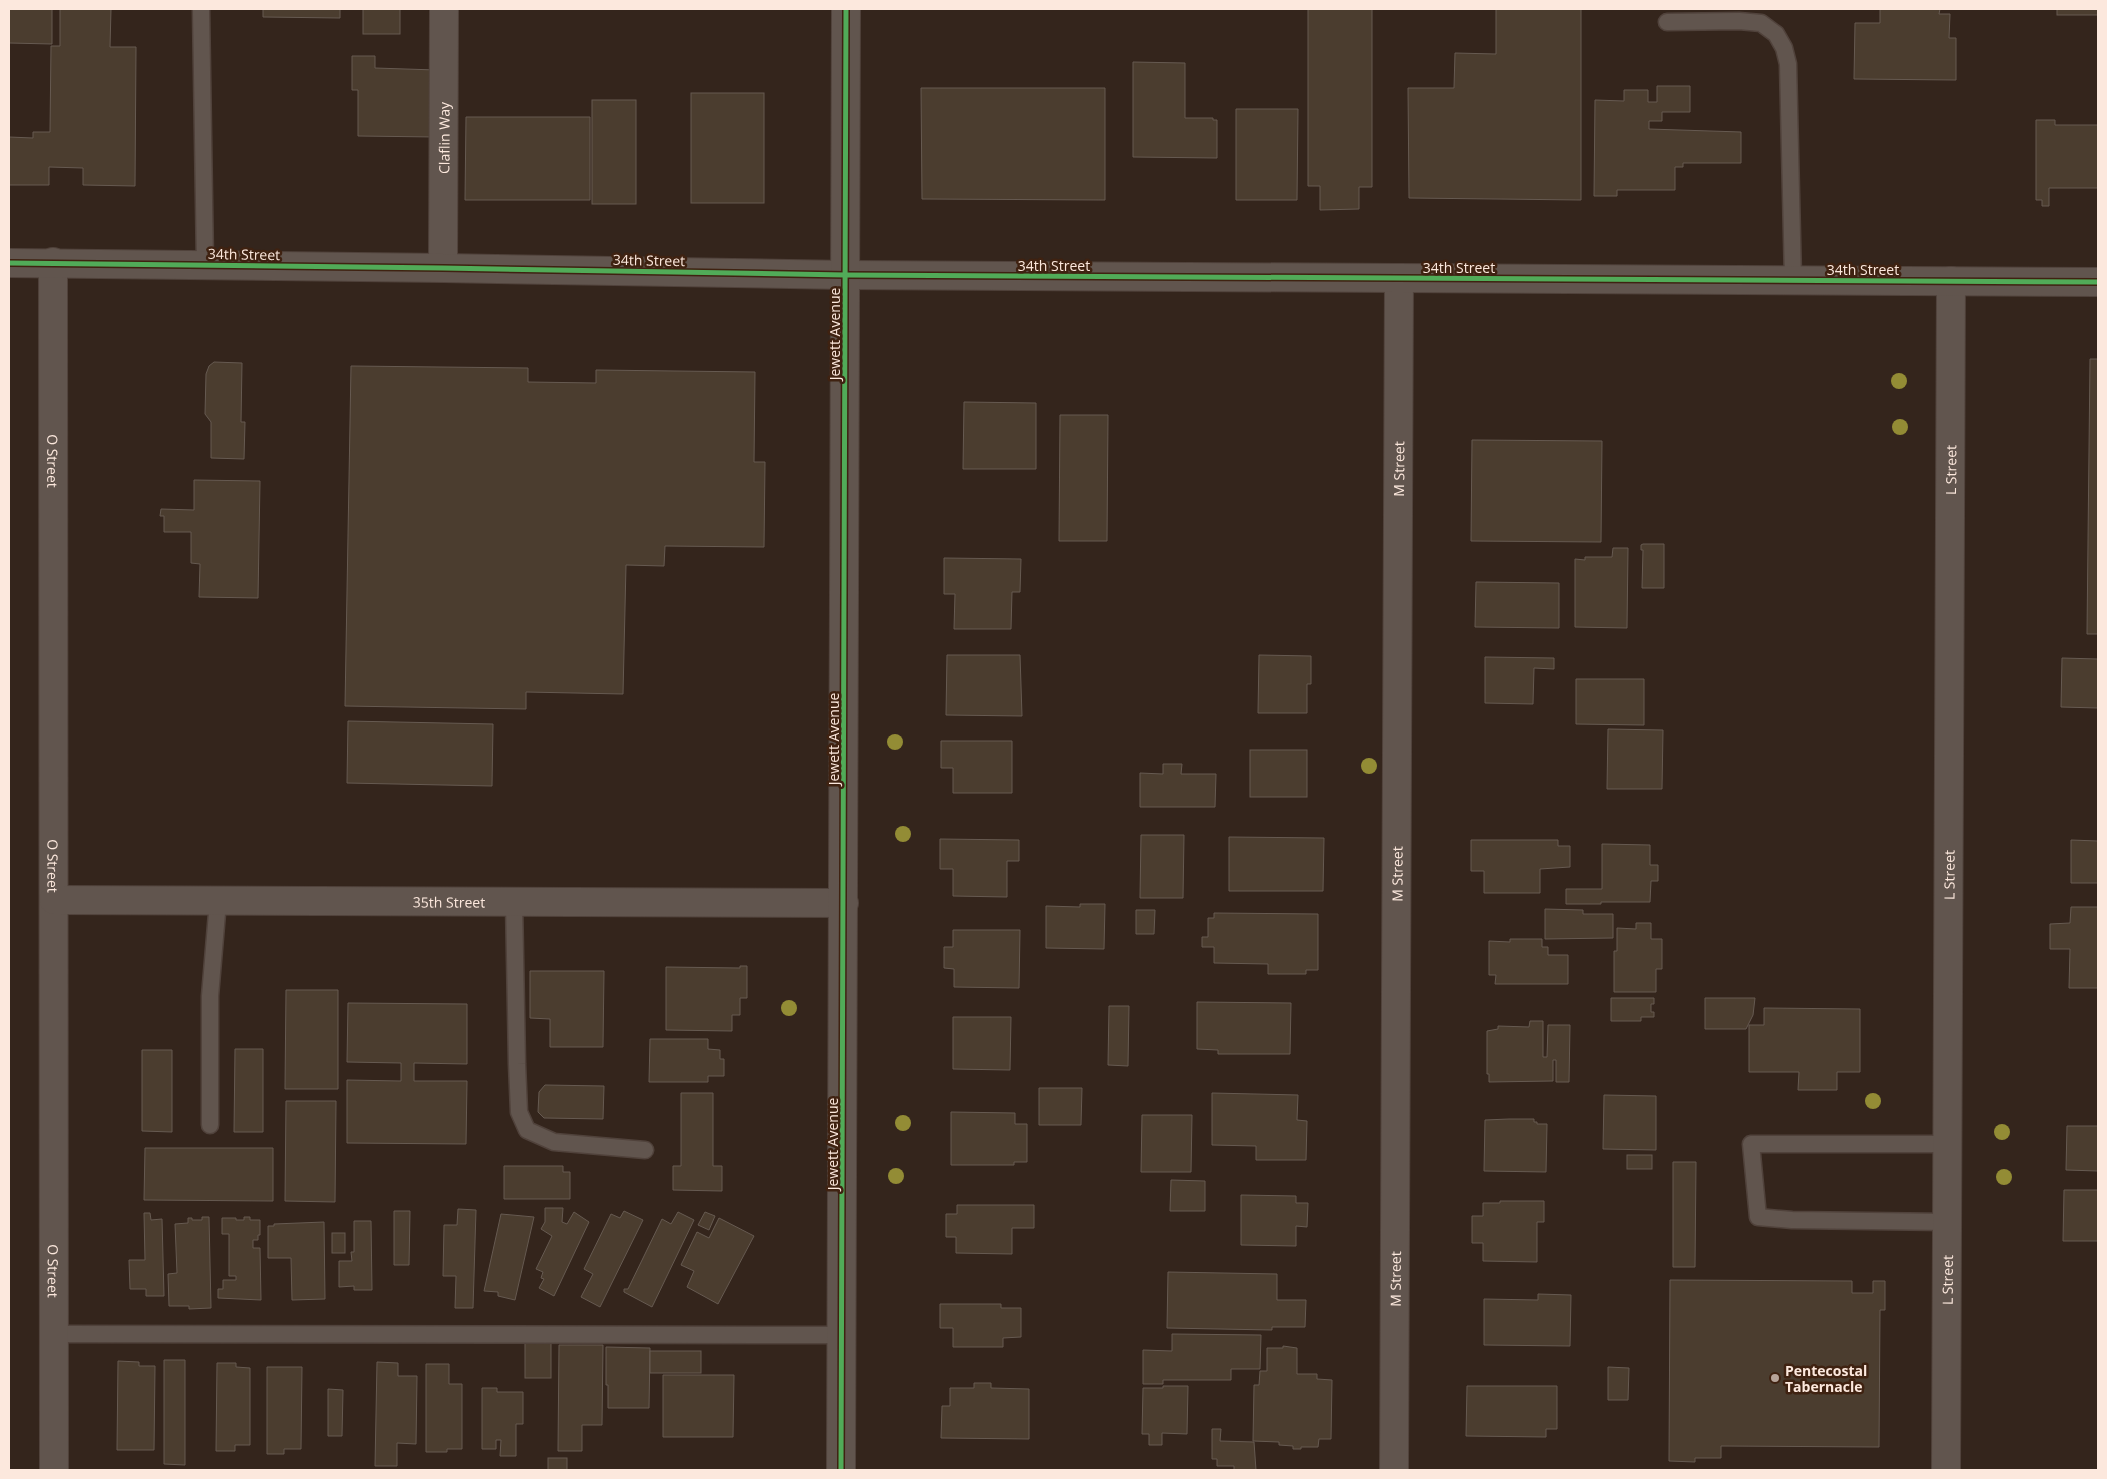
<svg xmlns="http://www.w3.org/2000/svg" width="2107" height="1479" font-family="'Open Sans',sans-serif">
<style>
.building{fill:#4b3d2f;stroke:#665a51}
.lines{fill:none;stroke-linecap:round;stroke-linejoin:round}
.lane-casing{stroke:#50423b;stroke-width:19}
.street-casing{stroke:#50423b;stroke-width:30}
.secondary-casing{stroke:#50423b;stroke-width:30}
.lane{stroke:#61554e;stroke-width:16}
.street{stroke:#61554e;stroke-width:28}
.secondary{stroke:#61554e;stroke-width:28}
.cycleway-casing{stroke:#3f2211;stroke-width:8}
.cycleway{stroke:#51ab58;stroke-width:5}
.tree{fill:#938c35}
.poi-dot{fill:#b6a499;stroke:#3f2211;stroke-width:2}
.labels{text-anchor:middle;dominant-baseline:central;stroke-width:5;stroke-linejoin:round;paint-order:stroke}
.street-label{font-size:14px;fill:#fce8dd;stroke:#3f2211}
.poi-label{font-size:14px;font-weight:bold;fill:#fce8dd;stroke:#3f2211;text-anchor:start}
</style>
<rect width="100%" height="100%" fill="#34251c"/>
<g class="building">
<path d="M9 9H52V44L9 43Z"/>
<path d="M60 9H111L110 47H136L135 186 83 185V168L49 167V185H9V137L33 138V132H50L51 46H60Z"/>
<path d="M263 9H340V18L263 17Z"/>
<rect x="363" y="9" width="37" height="25"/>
<path d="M1308 9H1372V187H1359V209L1320 210V186H1308Z"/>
<path d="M1496 9H1581V200L1409 198 1408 88H1454L1455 53 1496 54Z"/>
<path d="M1880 9H1940L1939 14H1950L1949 38H1956V80L1854 79 1855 23H1880Z"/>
<rect x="2057" y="9" width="41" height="6"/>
<path d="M352 56H375V68L436 70V137L358 136V90H352Z"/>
<path d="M1133 62 1185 63V118H1213V120H1217V158L1133 157Z"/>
<path d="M1657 86H1690V112H1662V121H1649V129L1741 132V163H1683V167H1675V190H1617V196H1594L1595 100 1624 101V90H1648V102H1657Z"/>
<path d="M921 88H1105V200L922 199Z"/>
<rect x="691" y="93" width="73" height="110"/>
<rect x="592" y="100" width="44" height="104"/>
<path d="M1236 109H1298L1297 200H1236Z"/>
<path d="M466 117H590V200H465Z"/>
<path d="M2036 120H2055V125H2098V188H2049V206H2042V200H2036Z"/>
<path d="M2090 359H2098V634H2087Z"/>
<path d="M214 362 242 363 241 422H245L244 459 211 458V422L205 414 206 374 209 366Z"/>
<path d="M351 366 528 368V382L596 383V370L755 372 754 462H765L764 547 665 546 664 566 626 565 623 694 526 692V709L345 706Z"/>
<path d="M964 402 1036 403V469H963Z"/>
<path d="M1060 415H1108L1107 541H1059Z"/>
<path d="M1472 440 1602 441 1601 542 1471 541Z"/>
<path d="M194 480 260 481 258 598 199 597 200 564 191 563V532H164V516H160L161 509 194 510Z"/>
<path d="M1643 544H1664V588H1642L1643 550H1641V545Z"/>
<path d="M1613 548H1628L1627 628 1575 627V559L1585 560V557H1612Z"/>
<path d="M944 558 1021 559 1020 592H1012L1011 629H954L955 594H944Z"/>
<path d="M1476 582 1559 583V628L1475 627Z"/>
<path d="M947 655H1020L1022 716 946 715Z"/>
<path d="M1259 655 1311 656V684H1307V713H1258Z"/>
<path d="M1485 657 1554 658V669L1534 668 1533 704 1485 703Z"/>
<path d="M2062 658 2098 659V708L2061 707Z"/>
<path d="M1576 679H1644V725L1576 724Z"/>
<path d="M348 721 493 724 492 786 347 783Z"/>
<path d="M1608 729 1663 730 1662 789H1607Z"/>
<path d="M941 741H1012V793H953V768H941Z"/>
<rect x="1250" y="750" width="57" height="47"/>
<path d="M1163 764H1182L1181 774H1216L1215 807H1140V773L1163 774Z"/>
<path d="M1141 835H1184L1183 898H1140Z"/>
<path d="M1229 837 1324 838 1323 891H1229Z"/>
<path d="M940 839 1019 840V861H1007V897L953 896V869H940Z"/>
<path d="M1471 840H1558V846H1570V867L1540 869V893H1484V871H1471Z"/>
<path d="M2071 840 2098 841V883H2071Z"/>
<path d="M1602 844 1650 845V865H1658V881H1651L1650 902H1601V904H1566V889H1602Z"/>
<path d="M1080 904H1105L1104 949 1046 948V906L1080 907Z"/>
<path d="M2071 907H2098V988H2069L2070 949H2050V924L2070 923Z"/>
<path d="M1545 909 1583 910V914H1613V938L1545 939Z"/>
<path d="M1136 910H1155L1154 934H1136Z"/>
<path d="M1214 913 1318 914V970H1306V974H1268V964L1214 963V947H1202V937H1208V918H1214Z"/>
<path d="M1636 923H1651V939H1662V969H1656V992H1614V951H1617V928L1636 929Z"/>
<path d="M953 930H1020L1019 988 954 987V969L944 968V947H953Z"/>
<path d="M1510 939H1542V947H1548V955H1568V984H1495L1496 975H1489V941L1510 942Z"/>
<path d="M740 966H747V998H740V1015H732V1031L666 1030V967L740 968Z"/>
<path d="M530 971H604L603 1047H550V1019L530 1018Z"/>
<path d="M286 990H338V1089H285Z"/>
<path d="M1611 998H1654V1004H1651V1012H1654V1017H1641V1021H1611Z"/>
<path d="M1705 998H1755L1753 1015 1746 1029H1705Z"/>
<path d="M1197 1002 1291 1003 1290 1054H1218V1050L1197 1049Z"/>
<path d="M348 1003 467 1004V1064L414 1063V1081H467L466 1144 347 1143V1080L401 1081V1063L347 1062Z"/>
<path d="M1109 1006H1129L1128 1066 1108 1065Z"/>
<path d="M1764 1008 1860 1009V1072H1837V1090H1798L1799 1072H1749V1025H1764Z"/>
<path d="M953 1017H1011L1010 1070 953 1069Z"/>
<path d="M1530 1021H1543V1057H1547L1548 1025H1570L1569 1082H1556V1060H1553V1081L1489 1082V1074H1487V1031L1498 1029V1026L1529 1027Z"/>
<path d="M650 1039H708V1049L720 1050V1059H724V1076H708V1082H649Z"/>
<path d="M235 1049H263V1132H234Z"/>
<path d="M142 1050H172V1132L142 1131Z"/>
<path d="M545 1085 604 1086 603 1119 544 1118 538 1112 539 1092Z"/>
<path d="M1039 1088H1082L1081 1125H1039Z"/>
<path d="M681 1093H713V1166H722V1191L673 1190V1166H681Z"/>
<path d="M1212 1093 1298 1095 1297 1120 1307 1121 1306 1160H1256V1146L1212 1145Z"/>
<path d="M1604 1095 1656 1096V1150L1603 1149Z"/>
<path d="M286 1101H336L335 1202 285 1201Z"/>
<path d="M951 1112 1015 1113V1124H1027V1162H1014V1165H951Z"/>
<path d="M1142 1115H1192L1191 1172H1141Z"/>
<path d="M1509 1119H1534V1122H1537V1124H1547L1546 1172 1484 1171 1485 1120Z"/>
<path d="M2067 1126H2098V1171L2066 1170Z"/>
<path d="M145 1148H273V1201L144 1200Z"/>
<rect x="1627" y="1155" width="25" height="14"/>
<path d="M1673 1162H1696L1695 1267H1673Z"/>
<path d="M504 1166H563V1172H570V1199H504Z"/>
<path d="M1171 1180 1205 1181V1211H1170Z"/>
<path d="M2064 1190H2098V1241H2063Z"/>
<path d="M1241 1195 1296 1196V1203H1308L1307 1227 1296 1226V1246L1241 1245Z"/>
<path d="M1500 1201H1544V1222H1537V1262L1483 1261V1243H1472V1216H1483V1203H1500Z"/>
<path d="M957 1205H1034V1228H1012V1254L956 1253V1237H946V1214H957Z"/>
<path d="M545 1208H563L562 1222 567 1224 574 1212 589 1222 554 1296 539 1288 544 1279 541 1278 543 1272 536 1269 552 1236 541 1229 545 1222Z"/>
<path d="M458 1209 476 1210 473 1308H455L456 1276H443L444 1225H457Z"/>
<path d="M394 1211H410L409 1265H394Z"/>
<path d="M624 1211 643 1220 600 1307 581 1297 593 1274 584 1269 611 1214 620 1218Z"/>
<path d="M678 1212 694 1220 652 1307 624 1292V1289H628L662 1219 671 1224Z"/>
<path d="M705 1212 715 1216 709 1230 698 1225Z"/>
<path d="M144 1213H150L151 1220 162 1219 164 1296H146V1289H130L129 1260H145Z"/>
<path d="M501 1214 534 1217 515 1300 498 1296V1292L484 1291Z"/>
<path d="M202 1217H209L211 1308 189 1309V1306H169L168 1274 177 1273 175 1224 188 1223V1218H192V1220H202Z"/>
<path d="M244 1217H250V1220H260V1235H258V1240H253V1248H260L261 1300 218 1298V1289H223V1280H236V1276H229V1234H222V1218H236V1220H244Z"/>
<path d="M719 1218 754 1236 718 1304 687 1287 694 1271 681 1265 697 1232 709 1238Z"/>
<path d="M354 1221H371L372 1290H354V1286L339 1287V1261H352L351 1252H354Z"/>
<path d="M324 1222 325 1299 292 1300 291 1258H268V1226H274V1224Z"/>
<rect x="332" y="1233" width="13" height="20"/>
<path d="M1168 1272 1277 1274V1300H1306L1305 1327H1272V1330L1167 1328Z"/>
<path d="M1670 1280 1852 1281V1293H1873V1281H1885V1310H1880L1879 1447 1721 1446V1458H1695V1462L1669 1461Z"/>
<path d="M1538 1294 1571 1295 1570 1346 1484 1345V1299L1538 1300Z"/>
<path d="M940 1304H1001V1308H1021V1337L1003 1338V1347H953V1328H940Z"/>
<path d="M1172 1334 1261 1335 1260 1369H1231V1380H1163V1384H1143V1350L1172 1351Z"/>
<rect x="525" y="1341" width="26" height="37"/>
<path d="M559 1345H603L602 1425H582V1451H558Z"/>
<path d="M1283 1346 1297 1348V1374H1317V1379L1332 1380 1331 1439H1319L1318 1447H1301V1449H1293V1446L1279 1445V1442L1253 1441 1254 1385H1259L1260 1371H1267V1348H1283Z"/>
<path d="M606 1347 650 1348 649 1408H608V1385H606Z"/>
<rect x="650" y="1351" width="51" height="22"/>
<path d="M164 1360H185V1465L164 1464Z"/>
<path d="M118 1361 139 1362V1366H155L154 1450H117Z"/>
<path d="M377 1362 398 1363V1376H417L416 1444 397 1443V1466H375Z"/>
<path d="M217 1363H236V1367L250 1368V1445H235V1451H216Z"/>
<path d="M426 1364H449V1384H462V1449H447V1452H426Z"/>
<path d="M267 1367H302L301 1449H284V1454H267Z"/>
<path d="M1608 1367 1629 1368 1628 1400H1608Z"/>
<path d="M663 1375H734L733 1437H663Z"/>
<path d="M974 1383H991V1388L1029 1389V1439L941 1438 942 1406H950V1388H974Z"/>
<path d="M1163 1386H1188L1187 1434 1162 1433V1445H1149V1434H1142L1143 1388H1163Z"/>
<path d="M1467 1386H1557V1429H1546V1437L1466 1436Z"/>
<path d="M482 1388H497V1392H523V1424H516V1456H500L501 1440H496V1449H482Z"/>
<path d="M328 1389 343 1390 342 1436H328Z"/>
<path d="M1212 1429H1221L1220 1441 1254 1442 1256 1470H1234V1466H1217V1459H1212Z"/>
<rect x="548" y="1458" width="19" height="12"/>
</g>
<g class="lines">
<defs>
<g id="lane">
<path d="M201 9 205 264"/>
<path d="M1667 22 1739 21 1761 23 1776 34 1784 48 1788 64 1793 280"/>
<path d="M514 902 517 1064 519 1112 527 1130 554 1142 645 1150"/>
<path d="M210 1125V996L218 901"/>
<path d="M1947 1222 1792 1220 1758 1217 1751 1144H1948"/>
<path d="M54 1334 842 1335"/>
</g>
<g id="street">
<path id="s1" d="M53 262 54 1470"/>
<path id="s2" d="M443 268 444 9"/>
<path id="s3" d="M54 900 844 903"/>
<path id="s4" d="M1394 1470 1399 278"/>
<path id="s5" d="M1946 1470 1951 281"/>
</g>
<g id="secondary">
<path d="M9 263 443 268 846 275 2098 282"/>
<path d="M841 1470 846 9"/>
</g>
</defs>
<use href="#lane" class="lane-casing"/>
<use href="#street" class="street-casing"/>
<use href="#secondary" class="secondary-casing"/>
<use href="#lane" class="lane"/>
<use href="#street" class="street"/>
<use href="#secondary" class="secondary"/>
<defs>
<g id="cycleway">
<path d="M9 263 443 268 846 275 2098 282"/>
<path d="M841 1470 846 9"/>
</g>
</defs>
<use href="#cycleway" class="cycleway-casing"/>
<use href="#cycleway" class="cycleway"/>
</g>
<g class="tree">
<circle cx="1899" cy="381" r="8"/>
<circle cx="1900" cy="427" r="8"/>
<circle cx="895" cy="742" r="8"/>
<circle cx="1369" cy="766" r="8"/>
<circle cx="903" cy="834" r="8"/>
<circle cx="789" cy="1008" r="8"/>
<circle cx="1873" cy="1101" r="8"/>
<circle cx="903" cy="1123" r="8"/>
<circle cx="2002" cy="1132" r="8"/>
<circle cx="896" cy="1176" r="8"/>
<circle cx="2004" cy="1177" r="8"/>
</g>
<circle class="poi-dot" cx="1775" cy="1378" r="5"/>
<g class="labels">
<g class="street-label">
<text stroke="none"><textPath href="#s2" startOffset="130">Claflin Way</textPath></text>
<text transform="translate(244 254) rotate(1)">34th Street</text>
<text transform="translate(649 260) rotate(1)">34th Street</text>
<text x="1054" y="265">34th Street</text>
<text x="1459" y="267">34th Street</text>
<text x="1863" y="269">34th Street</text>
<text transform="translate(834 334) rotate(-90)">Jewett Avenue</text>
<text stroke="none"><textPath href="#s1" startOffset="199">O Street</textPath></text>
<text stroke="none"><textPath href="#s4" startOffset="1001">M Street</textPath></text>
<text stroke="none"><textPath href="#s5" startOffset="1000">L Street</textPath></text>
<text transform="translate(833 739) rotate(-90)">Jewett Avenue</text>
<text stroke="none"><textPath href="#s1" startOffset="604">O Street</textPath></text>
<text stroke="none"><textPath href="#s4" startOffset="596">M Street</textPath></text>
<text stroke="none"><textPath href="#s5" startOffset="595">L Street</textPath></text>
<text stroke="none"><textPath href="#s3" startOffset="395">35th Street</textPath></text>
<text transform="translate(832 1144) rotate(-90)">Jewett Avenue</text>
<text stroke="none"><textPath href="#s1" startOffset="1009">O Street</textPath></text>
<text stroke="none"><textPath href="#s4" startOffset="191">M Street</textPath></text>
<text stroke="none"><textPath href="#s5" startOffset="190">L Street</textPath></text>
</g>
<g class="poi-label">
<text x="1785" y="1370">Pentecostal<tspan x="1785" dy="16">Tabernacle</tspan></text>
</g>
</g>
<rect width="2107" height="1479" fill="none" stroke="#fce8dd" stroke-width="20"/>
</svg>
